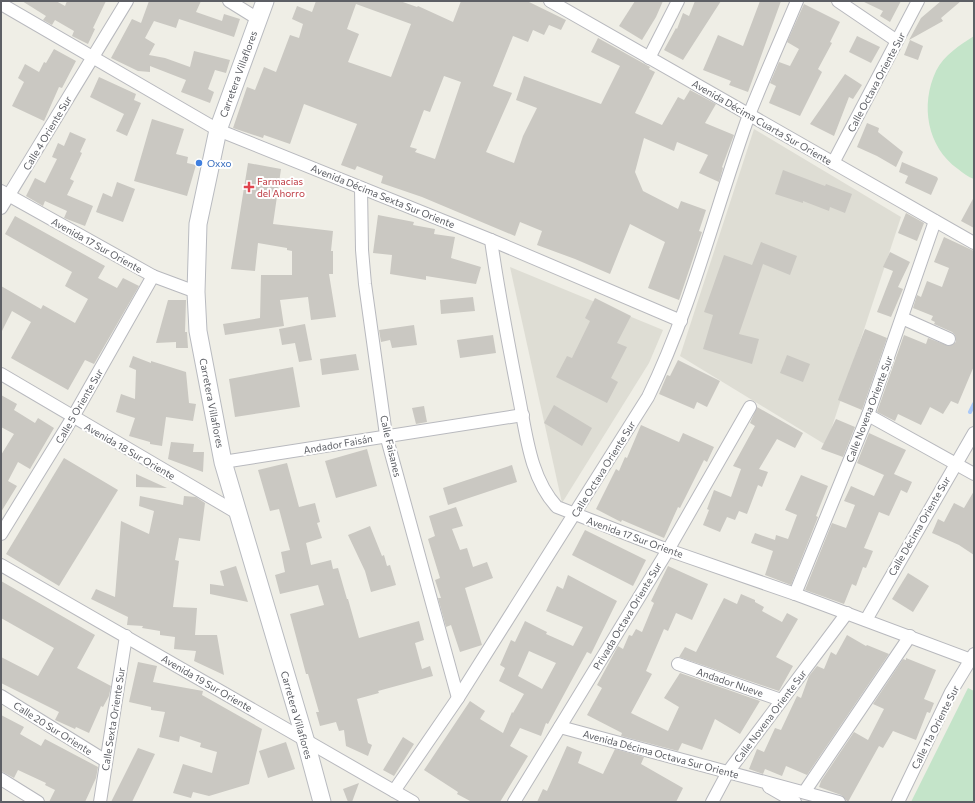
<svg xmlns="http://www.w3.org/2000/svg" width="975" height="803" font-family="Commissioner,sans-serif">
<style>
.education{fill:#deddd4}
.green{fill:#c4e4c9}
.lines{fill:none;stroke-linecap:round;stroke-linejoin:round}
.stream{stroke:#abcaf9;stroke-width:4}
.building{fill:#cac8c2;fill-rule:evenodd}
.street-casing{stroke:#b8b9be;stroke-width:14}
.secondary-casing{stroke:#b9bbc0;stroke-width:19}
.street{stroke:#fff;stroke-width:12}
.secondary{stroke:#fff;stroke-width:17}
.shop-dot{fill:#3f7fe0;stroke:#fff;stroke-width:1.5}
.health-dot{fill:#e0444e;stroke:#fff;stroke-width:1.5}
.labels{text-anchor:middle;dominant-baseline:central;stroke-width:4;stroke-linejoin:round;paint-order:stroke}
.street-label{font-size:10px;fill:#5d5f65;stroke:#fff}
.shop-label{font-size:10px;fill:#366cbe;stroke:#fff;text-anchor:start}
.health-label{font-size:10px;fill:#be3a42;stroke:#fff;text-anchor:start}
</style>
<rect width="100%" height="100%" fill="#efeee6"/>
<g class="education">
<path d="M754 129 901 217 826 445 680 356Z"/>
<path d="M510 267 663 330 649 363 562 503Z"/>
</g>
<g class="green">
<path d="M974 36V179C968 177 963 173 958 169 927 147 920 105 936 71 944 55 960 45 974 36Z"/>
<path d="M968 688 974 691V802H911Z"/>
</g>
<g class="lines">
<path class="stream" d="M970 412 974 404"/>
</g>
<g class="building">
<path d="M22 1H56L65 6 67 1H106L93 28 95 29 88 44 72 36 74 31 55 20 52 25 43 20 46 16Z"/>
<path d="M149 1H201L196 12 222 21 224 14 240 19 234 37 179 19 176 28 154 21 145 38 155 44 149 55 165 58 190 67 194 51 230 60 226 73 215 70 208 89 214 92 210 103 181 92 186 80 150 66V72L138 71 111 58 132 19 141 23Z"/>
<path d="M316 1H400L417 7 418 6 453 22 461 1H527L566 20 561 30 549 25 544 35 533 30 528 42 513 36 493 86 512 93 486 152 514 163 523 136 537 108 516 100 524 76 601 104 620 66 591 52 598 38 650 67 649 69 655 72 635 113 662 125 678 97 684 100 690 90 716 104 705 123 734 135 722 167 723 168 719 182 699 173 708 155 677 142 674 151 644 138 635 172 643 191 678 209 681 201 706 210 699 231 702 232 679 300 648 288 665 242 630 224 610 274 575 259 537 245 542 231 520 222 515 236 422 197 381 183 383 176 357 166 355 170 341 165 357 124 304 104 290 144 264 135 263 138 233 128 247 87 255 90 264 67 276 72 290 35 299 38 303 24 292 19 297 6 312 12ZM356 4 411 24 391 77 348 62 359 34 347 29ZM444 76 461 82 435 159 415 152 417 149 410 147 424 110 430 112Z"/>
<path d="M635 1H663L656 17 642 40 619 26Z"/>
<path d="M695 1H721L683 60 664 50 676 28 677 29 683 13 689 16Z"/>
<path d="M760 1H781L748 92 729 85 731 81 703 70 718 35 743 46Z"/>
<path d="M862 1H901L890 22 880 16 883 11Z"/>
<path d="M941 1H961L941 18 943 21 909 40 921 18Z"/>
<path d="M804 4 840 22 830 42 832 43 818 69 822 72 800 116 769 103 776 86 770 83 779 62 790 66 799 49 787 42Z"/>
<path d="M857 36 880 47 871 63 849 52Z"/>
<path d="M910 40 923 46 918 60 904 55Z"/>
<path d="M54 49 76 61 62 88 59 87 44 121 12 106 24 82 18 78 25 64 39 72 44 62 46 63Z"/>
<path d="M845 74 862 85 853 99 849 97 834 136 810 124Z"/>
<path d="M99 77 136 94 134 100 141 103 127 136 116 131 124 114 90 97Z"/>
<path d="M152 119 184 129 176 154 188 157 187 163 196 165 187 196 134 181Z"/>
<path d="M867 123 879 128 878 132 903 152 896 167 877 156 857 147Z"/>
<path d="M70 132 86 139 80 152 82 153 70 179 74 181 67 195 93 206 85 226 64 218 67 211 45 201 43 206 26 196 35 178 45 183 57 159 52 157 58 143 64 146Z"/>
<path d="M902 162 937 177 938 179 931 195 905 183 908 176 899 172Z"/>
<path d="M248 163 281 169 273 224 333 231 331 251H333V274H329L336 317 311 320 308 297 280 300 284 326 225 335 223 324 260 318 261 275H292V251L287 250V248L258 243 255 271 231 269Z"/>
<path d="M783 170 825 186 826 184 852 194 845 213 830 207 829 211 803 201V203L775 194Z"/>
<path d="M117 182 135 189 123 222 96 212 103 193 112 197Z"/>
<path d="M974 197V228L961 221Z"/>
<path d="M906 213 924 223 917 241 898 233Z"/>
<path d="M378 215 414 222 413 225 435 229 434 234 455 237 451 258 481 267 476 284 426 276V280L390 274 392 255 373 253Z"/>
<path d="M15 216 105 266 98 278 117 288 123 278 139 286 94 364 85 360 68 390 11 358 31 322 12 311 1 333V286L41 309 43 305 75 323 88 299 65 286 72 272 5 234Z"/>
<path d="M944 237 974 251V366L958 404 951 401 943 414 930 407 921 425 898 414 895 421 877 412 904 335 926 344 928 338 949 346 956 342 955 335 952 332 934 324 935 322 931 320 933 316 913 308 917 295 921 297 927 281 942 287 949 268 934 262Z"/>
<path d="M761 242 797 256 790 275 763 264 739 334 759 339 752 364 703 349 713 315 704 312 724 255 752 265Z"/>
<path d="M890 252 910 262 898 287 903 289 891 317 877 312 893 271 883 267Z"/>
<path d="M473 297 475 311 441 314 440 300Z"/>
<path d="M595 298 631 316 617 343 627 347 611 378 618 382 607 403 556 377 567 356 572 358 590 321 585 318Z"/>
<path d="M168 300H186L185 332H187L188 348H176V342L156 343Z"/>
<path d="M305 324 312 360 299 362 295 343 282 345 279 329Z"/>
<path d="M414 325 417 345 392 348 390 340 381 342 379 330Z"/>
<path d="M865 329 887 338 862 410 838 400Z"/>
<path d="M493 335 496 353 460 358 457 340Z"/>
<path d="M356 354 359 370 322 375 320 359Z"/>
<path d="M787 355 810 364 803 382 780 373Z"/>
<path d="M133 356 151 363V361L186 372 189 403 196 404 193 421 166 417 162 446 150 444V442L129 436 135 418 116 412 121 394 135 399 136 370 129 367Z"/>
<path d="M678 360 720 381 707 407 697 402 694 409 659 394 667 375 670 376Z"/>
<path d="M293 367 300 407 235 417 229 379Z"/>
<path d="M1 395 17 404 14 410 35 423 38 418 54 428 30 469 18 462 8 481 17 486 1 512V455L14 434 1 427Z"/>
<path d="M554 405 592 428 582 446 544 423Z"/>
<path d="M424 406 427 422 416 424 412 408Z"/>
<path d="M757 407 803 433 795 448 777 439 759 469 768 472 762 487 758 485 747 514 739 511 735 520 727 517 720 532 703 525 709 510 707 509 714 490 731 497 741 469 733 466 755 426 750 423Z"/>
<path d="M836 419 855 427 843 457 821 449Z"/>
<path d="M641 425 679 442 683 433 714 447 707 462 704 460 680 508 678 507 664 538 622 520 621 522 596 509 616 469 619 471 625 457 627 458Z"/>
<path d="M869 433 906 450 894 474 912 482 907 493 901 490 889 516 879 512 864 548 873 551 866 568 863 567 856 586 852 584 844 604 805 590 832 523 846 528 855 505 844 501 851 486 874 496 884 475 857 463Z"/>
<path d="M171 442 194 444 193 452H204L203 472 168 459Z"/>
<path d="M367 449 377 486 336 498 325 461Z"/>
<path d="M64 458 118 490 59 586 6 554Z"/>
<path d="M287 463 299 507 315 503 320 522 317 523 322 538 306 543 311 565 331 560 333 569 338 568 347 599H348L359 638 419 621 424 640 415 643 422 669 430 666 433 676 378 691 379 693 357 699 368 743 372 745 368 756 346 746 344 730 339 731 336 722 320 726 316 712H319L308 674H306L290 614 324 605 318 585 280 594 275 575 285 572 281 552 290 550 279 509 270 511 258 470Z"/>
<path d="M512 465 517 482 448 505 443 488Z"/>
<path d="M136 474 167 488 136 487Z"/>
<path d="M801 475 828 486 816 516 818 517 791 585 765 575 773 551 751 543 755 533 775 540 776 535 788 539 797 515 785 510Z"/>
<path d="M974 491V555L959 545 932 533 938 519 944 522 954 503 964 508Z"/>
<path d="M140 496 183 505 184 496 196 497 205 503 200 541 179 538 175 560 179 561 173 607 197 608 195 635H217L224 675 194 661 196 651 174 649 175 637 160 635V631L142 628 143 626 127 625 128 617 91 599 96 589 115 597 121 521 149 534 154 511 139 506Z"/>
<path d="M456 507 463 526 452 529 460 550 467 548 473 567 487 562 493 578 465 588 482 645 460 652 451 625 446 627 438 598H441L435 580 440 578 428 539 435 536 429 516Z"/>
<path d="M370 526 382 556 384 555 387 566 390 565 396 585 371 592 365 571 348 535Z"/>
<path d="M585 530 646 560 633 586 572 555Z"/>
<path d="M236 566 248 602 210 594V584L224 586 220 571Z"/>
<path d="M668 566 708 584 692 620 676 613 668 631 664 629 646 671 652 674 631 713 668 731 679 707 664 698 680 673 760 701 740 734 715 719 702 750 682 743 678 751 621 736 622 733 587 715 602 688 597 685 618 646 623 649 629 635 632 636 636 629 642 632 654 603 651 601Z"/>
<path d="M908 573 929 586 913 612 892 599Z"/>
<path d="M568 575 617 601 591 654 587 652 548 724 546 723 541 736 520 728 510 746 528 756 500 802H472L457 794 458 792 424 770 470 701 485 711 480 719 503 733 512 712 513 713 524 694 499 681 505 668 500 665 511 640 515 642 525 621 547 632 546 634 573 646 583 627 546 611 557 586 563 589ZM529 651 556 663 542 689 518 676Z"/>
<path d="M1 581 95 635 77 668 111 686 109 696 103 707 101 706 89 733 76 727 75 729 55 720 59 712 1 683V657L38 676 54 648 1 618Z"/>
<path d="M741 594 755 600V602L764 607 762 611 782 622 787 613 798 619 776 657 793 666 779 691 679 657 685 647 696 652 724 598 737 604Z"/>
<path d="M847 635 866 646 867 645 889 654 807 775 786 766 782 776 765 769 763 774 749 769 757 749 764 752 775 728 781 730 797 696 801 698 809 676 817 666 824 669 831 652 836 655Z"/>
<path d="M906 658 936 670 924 699 934 703 930 713 927 712 916 740 893 731 883 748 879 746 848 802 841 795 819 787 821 781 854 732 868 740 884 709 873 704 903 659 906 660Z"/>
<path d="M138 662 157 666 153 682 203 691 202 695 262 729 249 784 209 796 193 792 191 798 173 793 183 764 212 773 217 752 200 747 201 743 180 736 179 742 159 737 165 712 151 710V707L129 702Z"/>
<path d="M1 715 24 727 20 734 41 746 45 739 98 767 96 778 85 802H49L55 790 45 785 46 783 18 770 14 778 1 771Z"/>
<path d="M403 737 414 744 394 776 383 770Z"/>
<path d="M286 742 295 769 268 778 259 751Z"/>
<path d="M567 746 582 752 578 763 603 774 615 749 644 757 641 764 683 788 676 802H537L543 789 547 791Z"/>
<path d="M138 748 155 754 132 802H111Z"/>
<path d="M359 783 352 802H348L343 789Z"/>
</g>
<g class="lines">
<defs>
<g id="street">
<path d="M229 1 258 19"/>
<path d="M550 1 974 243"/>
<path d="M838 1 897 41"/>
<path d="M1 4 218 130 491 240 681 321"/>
<path d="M649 58 678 1"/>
<path d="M833 163 918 1"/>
<path d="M361 188 362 250 365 284 386 435 458 698"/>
<path d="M1 191 153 276 196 292"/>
<path d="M1 208 127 1"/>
<path d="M491 240C498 291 508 342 518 393 526 431 529 477 557 507L668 550 795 594 974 661"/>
<path d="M902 318 949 339"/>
<path d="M1 374 239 514"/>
<path d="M868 415 974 474"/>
<path d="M223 462 523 415"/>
<path d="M1 534 73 417 153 276"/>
<path d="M1 565 413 802"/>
<path d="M795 594 868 415 935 221"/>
<path d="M866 620 974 433"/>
<path d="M678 664 781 700"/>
<path d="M1 696 106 761"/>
<path d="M560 727 839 802"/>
<path d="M1 779 38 802"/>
<path d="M769 787 795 802"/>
<path d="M394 791 458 698 648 397C692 307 715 209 749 115 764 77 781 39 797 1"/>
<path d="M805 791 910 636"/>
<path d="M100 802 126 636"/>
<path d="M514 802 668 550 750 407"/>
<path d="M712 802 728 772 847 613"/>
<path d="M898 802 951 692 974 654"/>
</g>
<path id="secondary" d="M265 1 218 130 198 224 196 292 198 331 223 462 305 739 322 802"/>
</defs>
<use href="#street" class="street-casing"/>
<use href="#secondary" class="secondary-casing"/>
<use href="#street" class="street"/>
<use href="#secondary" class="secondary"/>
</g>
<circle class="shop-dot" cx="199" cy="163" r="4"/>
<path class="health-dot" d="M247 181h4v4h4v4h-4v4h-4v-4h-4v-4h4z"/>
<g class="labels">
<g class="street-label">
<text transform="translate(238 74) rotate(-70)">Carretera Villaflores</text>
<text transform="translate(876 82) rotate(-62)">Calle Octava Oriente Sur</text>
<text transform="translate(762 122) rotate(30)">Avenida Décima Cuarta Sur Oriente</text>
<text transform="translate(47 133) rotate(-59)">Calle 4 Oriente Sur</text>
<text transform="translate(383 196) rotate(22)">Avenida Décima Sexta Sur Oriente</text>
<text transform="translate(97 245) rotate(29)">Avenida 17 Sur Oriente</text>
<text transform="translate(212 403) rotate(79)">Carretera Villaflores</text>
<text transform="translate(79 406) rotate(-60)">Calle 5 Oriente Sur</text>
<text transform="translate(869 409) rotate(-69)">Calle Novena Oriente Sur</text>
<text transform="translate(338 444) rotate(-10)">Andador Faisán</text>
<text transform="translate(391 446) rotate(77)">Calle Faisanes</text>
<text transform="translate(130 451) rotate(30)">Avenida 18 Sur Oriente</text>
<text transform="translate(603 469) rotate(-58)">Calle Octava Oriente Sur</text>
<text transform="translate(919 526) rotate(-60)">Calle Décima Oriente Sur</text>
<text transform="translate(635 537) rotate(20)">Avenida 17 Sur Oriente</text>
<text transform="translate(627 616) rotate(-59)">Privada Octava Oriente Sur</text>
<text transform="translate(730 682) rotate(19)">Andador Nueve</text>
<text transform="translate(207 683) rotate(30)">Avenida 19 Sur Oriente</text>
<text transform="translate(297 715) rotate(74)">Carretera Villaflores</text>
<text transform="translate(770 716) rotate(-53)">Calle Novena Oriente Sur</text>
<text transform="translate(113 719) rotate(-81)">Calle Sexta Oriente Sur</text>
<text transform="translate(935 727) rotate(-63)">Calle 11a Oriente Sur</text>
<text transform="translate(53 728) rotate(32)">Calle 20 Sur Oriente</text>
<text transform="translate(661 754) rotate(15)">Avenida Décima Octava Sur Oriente</text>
</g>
<g class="shop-label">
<text x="207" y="163">Oxxo</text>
</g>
<g class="health-label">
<text x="257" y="181">Farmacias<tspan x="257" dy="12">del Ahorro</tspan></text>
</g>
</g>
<rect width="975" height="803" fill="none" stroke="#5d5f65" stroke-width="4"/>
</svg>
